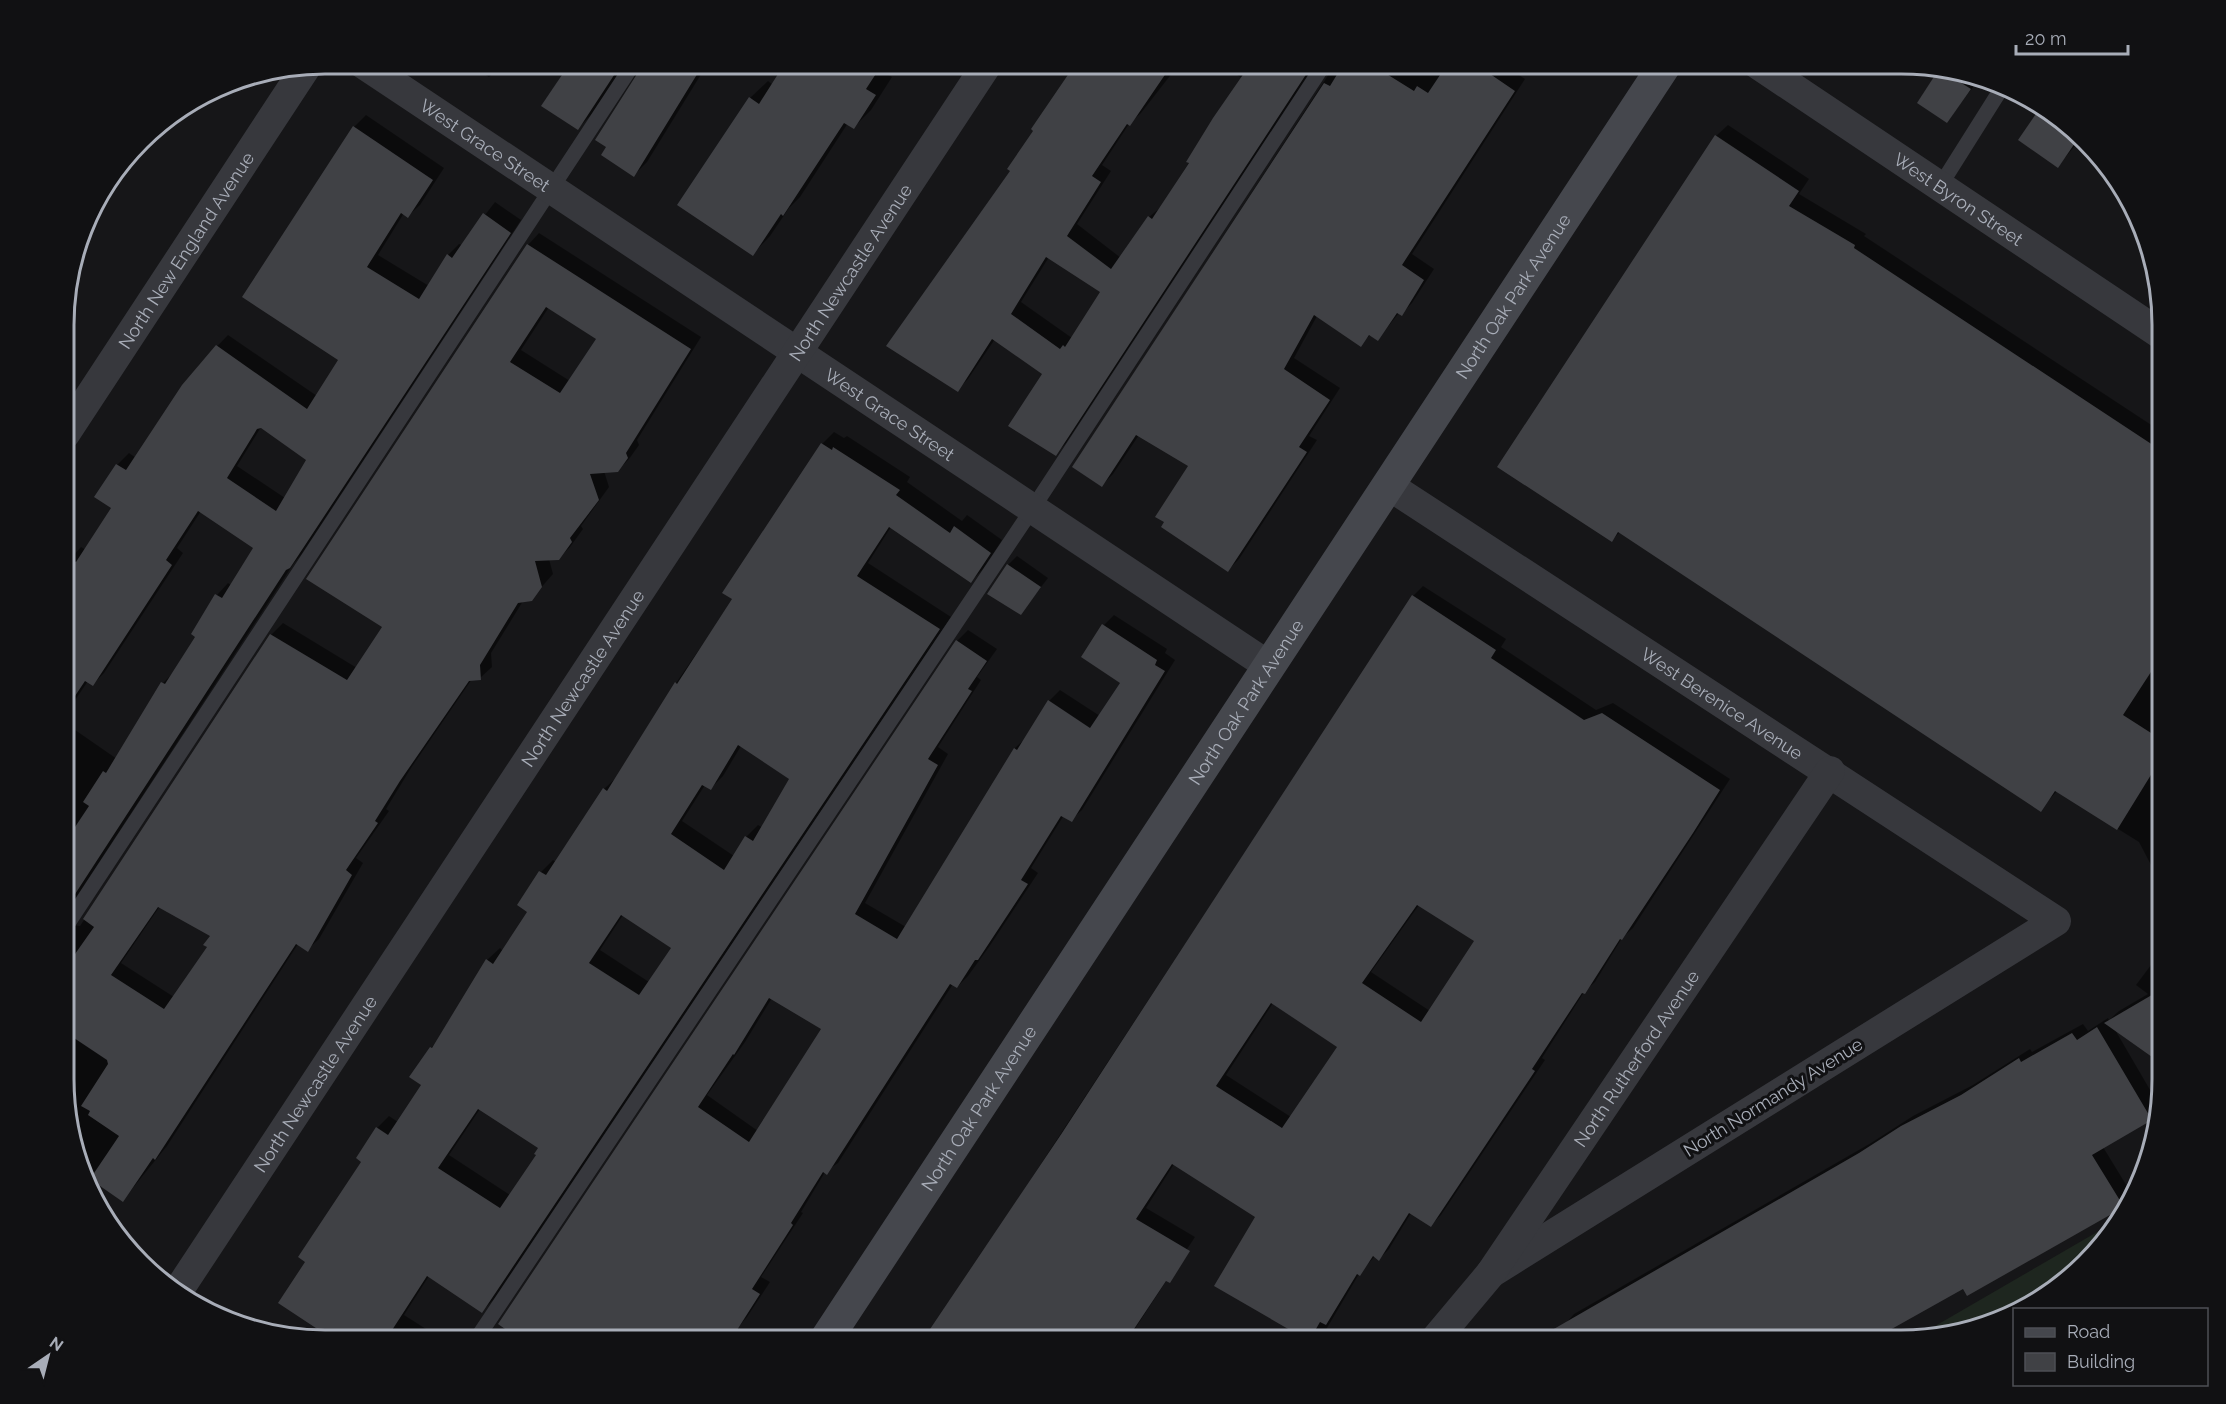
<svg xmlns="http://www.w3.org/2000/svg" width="2226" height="1404" font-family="Raleway,sans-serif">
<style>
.green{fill:#1e261f}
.shadow{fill:#0007;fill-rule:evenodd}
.building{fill:#404145;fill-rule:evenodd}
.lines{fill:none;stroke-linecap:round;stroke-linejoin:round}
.lane{stroke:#37383d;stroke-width:15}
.street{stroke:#37383d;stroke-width:30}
.secondary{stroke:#45474d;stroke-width:33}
.labels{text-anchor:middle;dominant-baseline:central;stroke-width:6;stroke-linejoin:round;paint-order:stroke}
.street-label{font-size:18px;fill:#a8adb8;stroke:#111113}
.rim{fill:none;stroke:#a8adb8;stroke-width:3}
</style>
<rect width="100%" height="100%" fill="#161618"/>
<path class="green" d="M2123 1217 2119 1224 2032 1306 1911 1340Z"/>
<g class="shadow">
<path d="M467 63H503L489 77Z"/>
<path d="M556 63H626L592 114 578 128 543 105 565 70Z"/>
<path d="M645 63H708L647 162 634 175Z"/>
<path d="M787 63H887L882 71 892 77 871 110 854 127 848 123 800 197 789 208 770 236 753 254 750 98 768 81 773 85Z"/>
<path d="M1078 63H1180L1141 113 1129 124 1102 165 1111 171 1077 224 1121 258 1149 217 1161 207 1242 78 1218 63H1316L1066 443 1055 454 1044 374 995 339 968 379 957 390 1013 171ZM1049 257 1102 292 1072 338 1021 302Z"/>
<path d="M1336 63H1501L1525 79 1412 254 1434 269 1412 303 1401 314 1399 313 1378 339 1371 334 1360 345 1317 316 1294 358 1340 388 1309 436 1317 440 1239 559 1228 570 1190 465 1139 435 1113 474 1102 485 1074 466Z"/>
<path d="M1941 70 1980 78 1947 121 1919 102Z"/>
<path d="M2043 106 2079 141 2058 166 2020 139Z"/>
<path d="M366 115 444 168 420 205 408 216 404 213 378 255 429 286 448 255 459 244 462 245 495 202 521 220 301 555 294 563 68 910 67 920 72 925 80 926 271 635 283 623 357 668 384 627 528 245 539 233 701 337 637 440 639 445 629 459 617 471H604L609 487 581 526 583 529 570 547 558 559H549L553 574 531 599 523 601 491 653 492 667 480 678 472 679 411 768 386 809 389 811 356 858 363 863 319 939 307 950 298 944 167 1146 123 1200 90 1178 65 1113V723L117 759 163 683 174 672 197 636 193 633 217 595 228 583 231 585 255 547 201 511 177 548 183 553 104 673 93 684 88 681 65 715V565L81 547 86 550 114 508 117 465 129 453 136 458 199 365 228 335 317 396 340 360 244 296 354 127ZM549 307 598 339 570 381 521 350ZM261 427 308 459 285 498 237 466ZM160 906 212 935 209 947 174 997 121 963Z"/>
<path d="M1728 125 1809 179 1799 194 1866 234 1864 236 2162 432V886L2139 842 2057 791 2040 810 1620 532 1612 540 1499 467 1716 136Z"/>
<path d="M154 127 82 237 90 209Z"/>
<path d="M834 432 844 438 847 436 910 477 907 482 962 521 967 515 1002 540 983 569 971 581 891 527 868 563 951 617 494 1299 482 1311 429 1276 404 1315 445 1341H355L338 1328 330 1336 307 1261 363 1161 377 1128 389 1116 398 1122 423 1085 431 1048 439 1040 487 960 500 948 503 951 529 911 541 872 553 860 556 862 604 789 617 777 676 683 734 599 797 481 822 444ZM741 746 791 779 763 828 758 825 746 837 734 856 682 821 705 785 711 788 723 776ZM623 915 673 948 649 982 600 950ZM480 1109 540 1147 538 1155 510 1195 449 1155Z"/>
<path d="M1017 556 1048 578 1027 605 1008 565Z"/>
<path d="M1423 586 1506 639 1501 647 1596 710 1613 703 1730 779 1633 928 1622 938 1595 982 1584 992 1542 1058 1545 1060 1441 1215 1431 1225 1411 1213 1389 1249 1379 1259 1375 1256 1359 1274 1324 1333 1316 1341H1310L1216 1286 1257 1216 1174 1164 1146 1208 1195 1237 1127 1341H925L1413 596ZM1419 905 1476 941 1430 1011 1371 972ZM1273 1003 1339 1046 1291 1117 1226 1075Z"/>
<path d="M1114 615 1167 649 1165 653 1175 660 1082 810 1071 820 1064 815 1031 868 1038 873 989 947 968 976 957 987 953 984 838 1163 825 1172 801 1212 803 1213 761 1277 770 1282 747 1317 726 1341H503L957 641 968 630 997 649 977 677 981 680 938 747 948 754 865 903 906 927 1015 748 1027 737 1049 701 1060 690 1100 716 1122 683 1104 625ZM772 998 823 1029 758 1131 707 1095 745 1042Z"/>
<path d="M2162 912V1062L2114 1028 2160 1107 2151 1119 2103 1147 2133 1196 2123 1206 1964 1287 1891 1328 1893 1332 1884 1340 1550 1341 1574 1314 1871 1143 1913 1116 1973 1085 2030 1049 2032 1052 2083 1024 2088 1031 2108 1018 2109 1020 2119 1011 2148 994 2136 985 2154 961Z"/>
<path d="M1229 1338 1273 1341H1227Z"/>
</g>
<g class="building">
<path d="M570 63H622L578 130 541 106Z"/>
<path d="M644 63H704L634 177 601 155 606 147 595 140Z"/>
<path d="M785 63H883L866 89 876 95 854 129 844 123 783 216 781 214 753 256 677 205 749 97 759 104Z"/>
<path d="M1076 63H1173L1130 126 1127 124 1092 176 1101 182 1067 236 1111 269 1148 216 1152 219 1189 163 1186 162 1213 118 1251 63H1292L1307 73 1056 456 1008 426 1042 374 992 339 958 392 886 346 1010 171 1007 169 1033 131 1031 129ZM1046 257 1100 292 1065 347 1063 345 1060 349 1011 314Z"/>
<path d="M1344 63H1369L1414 91 1417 86 1428 93 1448 63H1474L1515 91 1402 265 1424 280 1402 316 1397 313 1378 341 1369 335 1361 347 1314 315 1284 369 1330 400 1299 447 1307 452 1228 572 1161 527 1164 522 1155 517 1188 466 1136 435 1102 487 1072 467 1324 83 1330 86Z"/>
<path d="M1939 69 1971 89 1947 123 1917 103Z"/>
<path d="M2042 105 2077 140 2058 168 2018 140Z"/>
<path d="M353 126 433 180 408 218 401 213 367 267 419 299 447 254 452 258 483 213 511 233 290 568 286 570 66 908 65 842 89 806 83 802 103 771 106 773 161 682 165 684 195 637 191 634 215 594 222 598 253 548 198 511 166 560 172 565 93 686 85 681 65 711V555L76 562 111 508 94 497 116 464 126 470 182 385 216 345 307 409 338 360 242 297ZM261 428 306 460 276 511 227 478 257 429Z"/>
<path d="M1715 135 1799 191 1789 206 1855 245 1854 248 2162 451V655L2123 715 2162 740V757L2117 830 2055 791 2041 812 1618 532 1612 542 1497 467Z"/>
<path d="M527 244 691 349 626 453 628 458 618 472 590 474 599 500 570 538 572 542 559 560 535 561 542 587 532 601 518 603 480 665 481 680 469 681 400 781 375 821 378 823 346 870 352 875 308 952 296 944 155 1160 153 1158 123 1202 90 1179 119 1136 88 1115 90 1111 81 1106 108 1064 107 1060 65 1032V982L73 968 68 964 94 927 83 919 270 634 347 680 382 627 306 579ZM546 307 596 339 560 393 510 362ZM158 907 210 936 203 945 207 947 164 1009 111 975Z"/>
<path d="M821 443 832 450 833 447 900 490 896 495 950 533 954 526 991 553 971 583 889 527 857 576 940 629 482 1313 427 1276 385 1341H353L336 1329 331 1338 278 1303 305 1262 298 1257 361 1162 356 1158 376 1127 388 1135 421 1085 409 1077 430 1047 432 1048 486 959 493 964 527 912 517 905 539 871 546 875 603 788 607 791 675 682 677 684 732 599 722 593ZM738 745 789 779 753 841 745 836 724 870 671 834 702 785 711 790ZM621 915 671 948 639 995 589 963ZM478 1109 538 1148 534 1154 536 1155 500 1208 438 1168Z"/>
<path d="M1007 564 1041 587 1021 615 987 594Z"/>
<path d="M1412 595 1496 650 1491 658 1584 720 1602 713 1720 790 1693 833 1622 940 1620 939 1585 994 1582 993 1532 1069 1535 1071 1431 1227 1409 1213 1379 1261 1373 1256 1360 1276 1357 1274 1326 1325 1320 1322 1309 1341 1214 1286 1255 1217 1172 1164 1136 1219 1190 1251 1170 1283 1166 1281 1126 1341H922L1062 1133ZM1417 905 1474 941 1421 1022 1362 983ZM1271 1003 1337 1047 1282 1128 1216 1086Z"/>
<path d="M1102 624 1157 660 1155 665 1165 671 1072 822 1061 816 1021 880 1028 884 978 960H975L957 988 950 984 827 1175 823 1172 791 1223 793 1225 752 1289 760 1294 730 1341H522L498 1324 956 640 987 661 968 689 972 691 928 759 938 765 855 914 897 939 1014 748 1017 750 1048 700 1090 728 1120 683 1081 657ZM769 998 821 1029 749 1142 698 1107 733 1054 734 1055Z"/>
<path d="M2162 989V1064L2104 1023Z"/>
<path d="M2097 1027 2152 1120 2092 1155 2124 1207 1967 1296 1963 1289 1872 1340 1533 1341 1859 1153 1901 1126 1961 1095 2019 1058 2021 1062 2072 1033 2077 1040Z"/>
</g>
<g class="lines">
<g class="lane">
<path d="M1940 186 2003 86"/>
<path d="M65 928 634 63"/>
<path d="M475 1341 1033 508 1325 63"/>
</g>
<g class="street">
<path id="s1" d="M362 63 1269 666"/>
<path id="s2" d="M1756 63 2162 335"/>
<path id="s3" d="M65 434 306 67"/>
<path id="s4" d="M1388 485 2056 921 1491 1273"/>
<path id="s5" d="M176 1294 988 63"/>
<path id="s6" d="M1434 1341 1491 1273 1830 771"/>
</g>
<path class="secondary" id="s7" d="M825 1341 1666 63"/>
</g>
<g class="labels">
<g class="street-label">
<text stroke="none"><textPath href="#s1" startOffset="148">West Grace Street</textPath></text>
<text stroke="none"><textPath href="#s2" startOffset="244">West Byron Street</textPath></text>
<text stroke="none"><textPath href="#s3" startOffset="220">North New England Avenue</textPath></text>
<text stroke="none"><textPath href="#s5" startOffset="1224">North Newcastle Avenue</textPath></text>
<text stroke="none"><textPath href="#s7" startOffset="1251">North Oak Park Avenue</textPath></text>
<text stroke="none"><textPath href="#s1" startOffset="634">West Grace Street</textPath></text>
<text stroke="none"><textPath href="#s5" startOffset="738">North Newcastle Avenue</textPath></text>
<text stroke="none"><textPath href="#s7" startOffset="765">North Oak Park Avenue</textPath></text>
<text stroke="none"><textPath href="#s4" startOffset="399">West Berenice Avenue</textPath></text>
<text stroke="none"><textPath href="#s6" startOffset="348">North Rutherford Avenue</textPath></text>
<text stroke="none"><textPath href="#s5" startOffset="252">North Newcastle Avenue</textPath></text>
<text transform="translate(1773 1097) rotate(-32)">North Normandy Avenue</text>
<text stroke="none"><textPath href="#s7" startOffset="279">North Oak Park Avenue</textPath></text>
</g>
</g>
<path d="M0 0H2226V1404H0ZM325 74H1901A251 251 0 0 1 2152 325V1079A251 251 0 0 1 1901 1330H325A251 251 0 0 1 74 1079V325A251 251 0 0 1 325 74Z" fill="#111113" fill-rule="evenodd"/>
<path class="rim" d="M325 74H1901A251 251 0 0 1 2152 325V1079A251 251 0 0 1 1901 1330H325A251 251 0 0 1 74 1079V325A251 251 0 0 1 325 74Z"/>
<rect x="2013" y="1308" width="195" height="78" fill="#111113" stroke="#4d4f55" stroke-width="1.5"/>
<rect x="2025" y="1328" width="30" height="9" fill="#45474d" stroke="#4d4f55" stroke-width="1.5"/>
<text x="2067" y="1338" font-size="18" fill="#a8adb8">Road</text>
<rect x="2025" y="1353" width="30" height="18" fill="#404145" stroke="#4d4f55" stroke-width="1.5"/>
<text x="2067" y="1368" font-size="18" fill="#a8adb8">Building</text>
<g transform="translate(48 1356) rotate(35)" stroke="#111113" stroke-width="4.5" paint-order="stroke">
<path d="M0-4.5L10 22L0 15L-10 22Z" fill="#a8adb8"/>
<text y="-9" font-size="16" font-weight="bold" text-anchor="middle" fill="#a8adb8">N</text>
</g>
<path d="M2016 45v9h112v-9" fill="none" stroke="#a8adb8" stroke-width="3"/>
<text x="2025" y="45" font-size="18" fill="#a8adb8" stroke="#111113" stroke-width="4.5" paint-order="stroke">20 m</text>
</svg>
